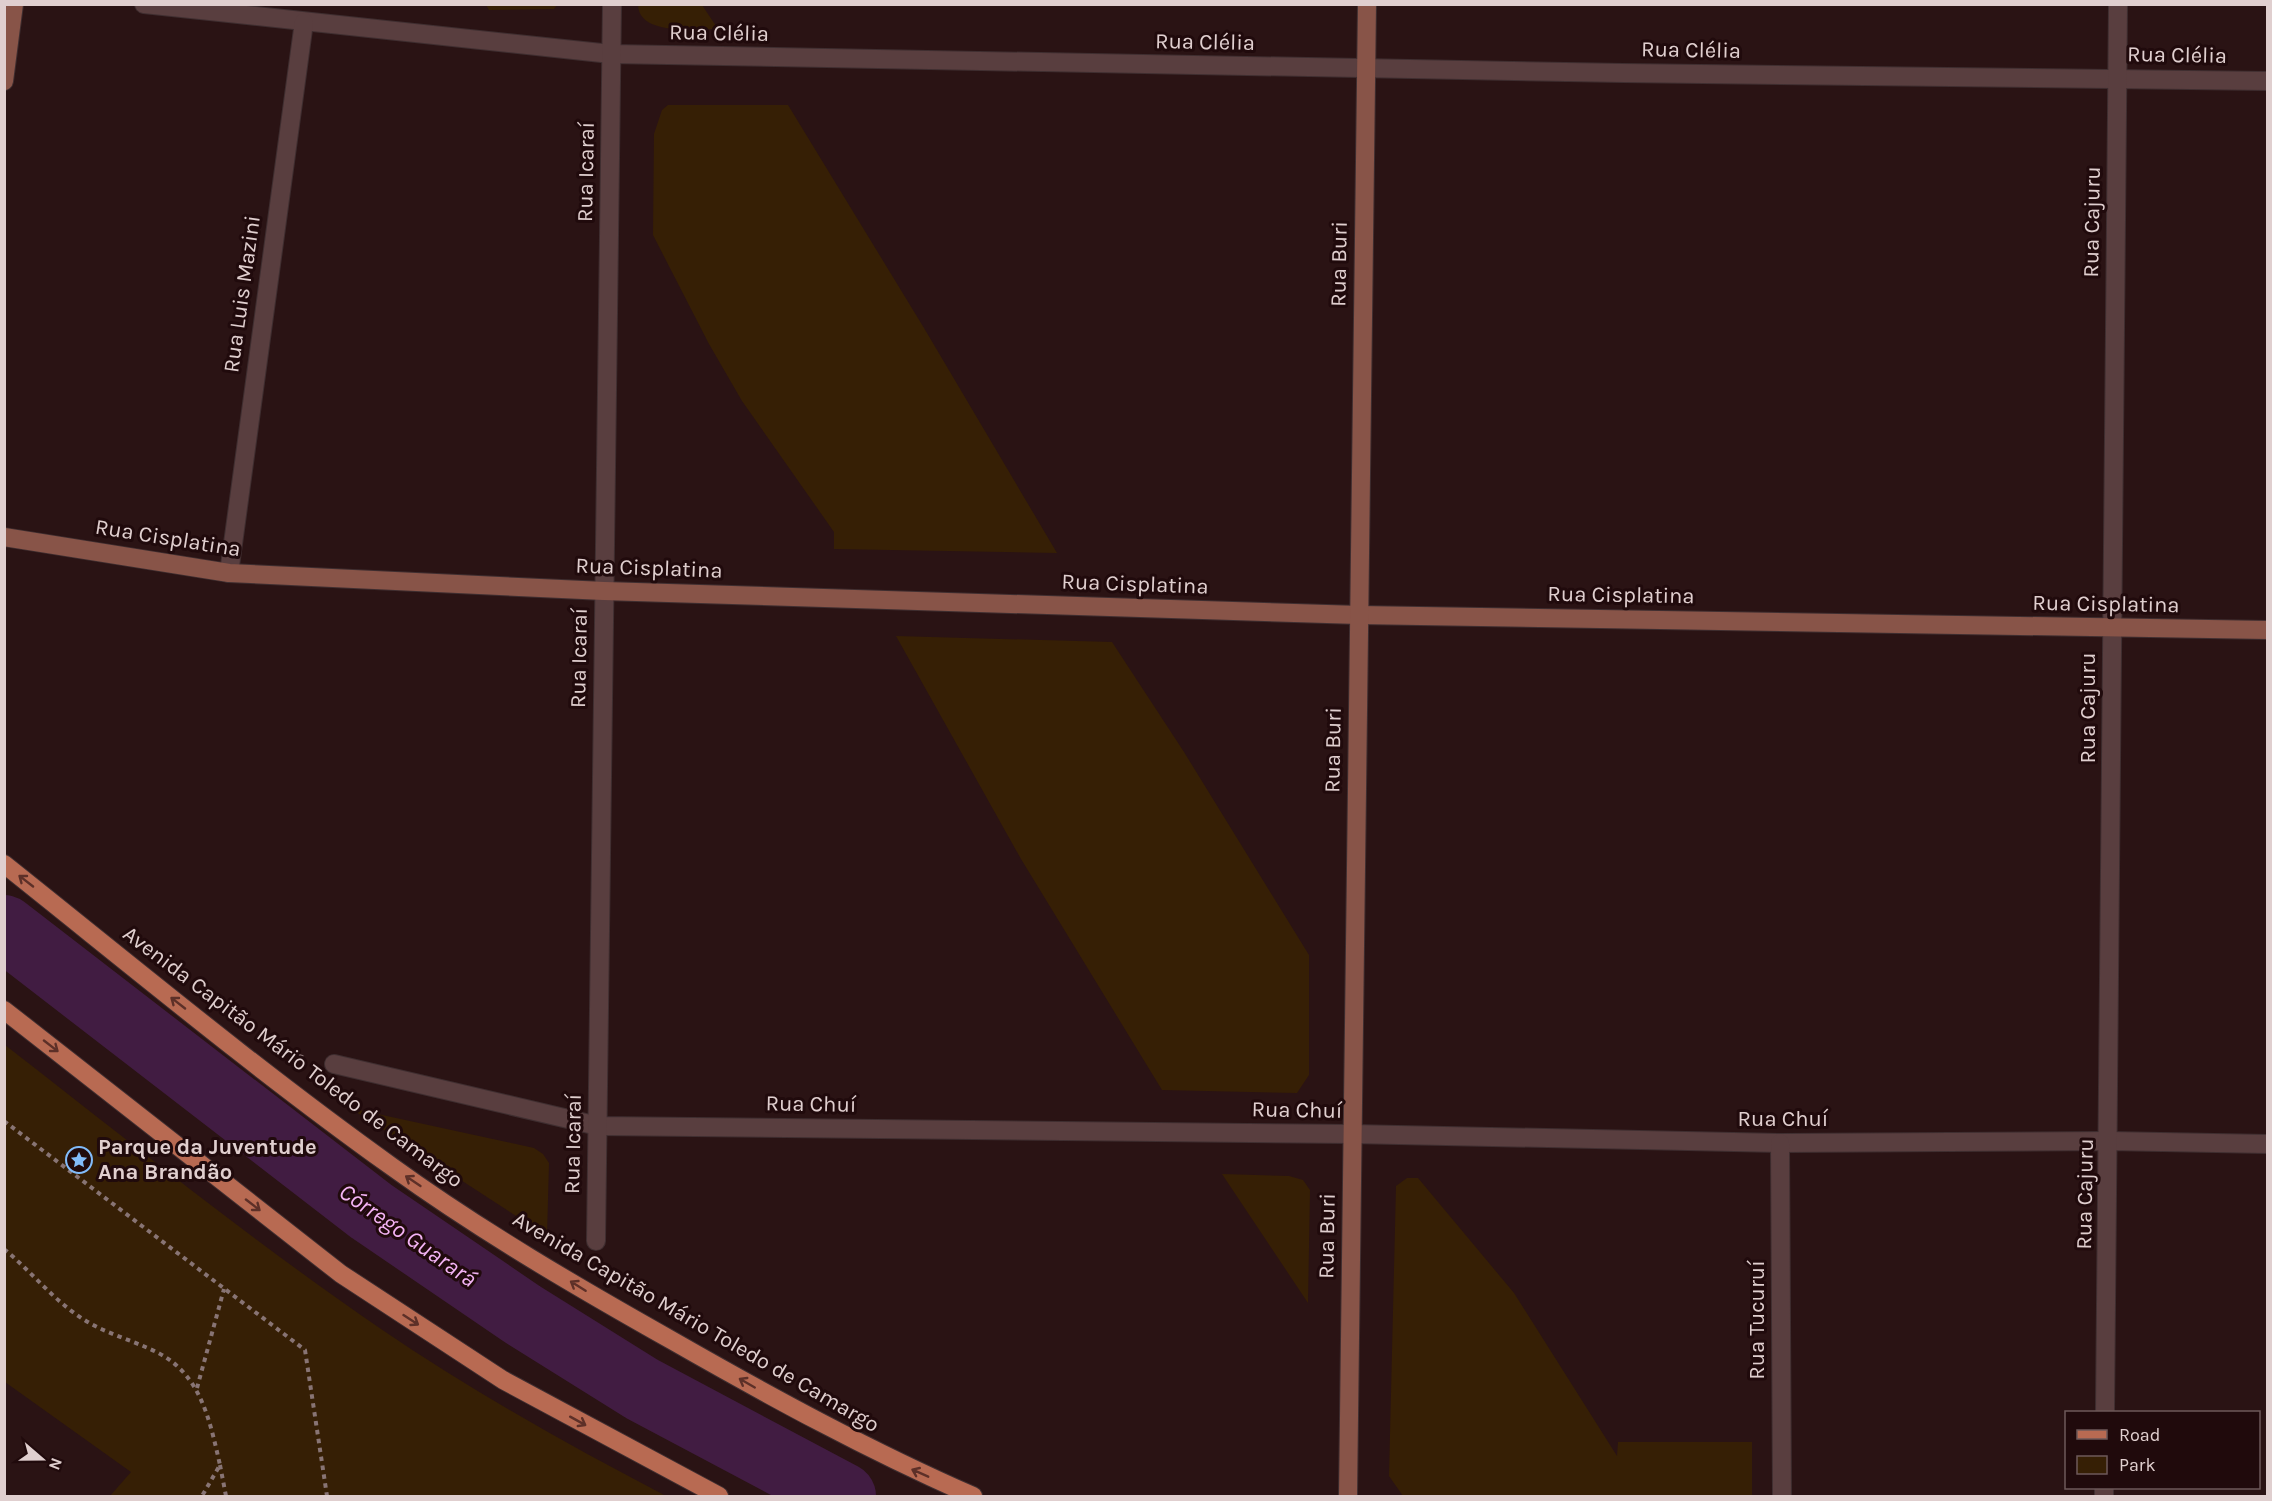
<svg xmlns="http://www.w3.org/2000/svg" width="2272" height="1501" font-family="Karla,sans-serif">
<style>
.green{fill:#361f05}
.lines{fill:none;stroke-linecap:round;stroke-linejoin:round}
.river{stroke:#411c42;stroke-width:66}
.street-casing{stroke:#3f2e30;stroke-width:20}
.secondary-casing{stroke:#3f2e30;stroke-width:20}
.primary-casing{stroke:#3f2e30;stroke-width:20}
.path{stroke:#887474;stroke-width:4;stroke-dasharray:4.5 4.5;stroke-linecap:butt}
.street{stroke:#593e3f;stroke-width:18}
.secondary{stroke:#885448;stroke-width:18}
.primary{stroke:#b86a52;stroke-width:18}
.oneway{stroke:#5d3028}
.labels{text-anchor:middle;dominant-baseline:central;stroke-width:6;stroke-linejoin:round;paint-order:stroke}
.street-label{font-size:22px;fill:#e0cfcf;stroke:#200a0c}
.poi-label{font-size:22px;font-weight:bold;fill:#e0cfcf;stroke:#200a0c;text-anchor:start}
.water-label{font-size:24px;font-style:italic;fill:#f3b3f4;stroke:#200a0c}
</style>
<rect width="100%" height="100%" fill="#2a1314"/>
<g class="green">
<path d="M486 5H557L554 9 489 10Z"/>
<path d="M638 5H702L718 29C697 29 639 36 638 5Z"/>
<path d="M668 105H788L924 328 1057 553 834 549V532L742 401 709 344 653 235 654 134 662 110Z"/>
<path d="M896 636 1112 642 1184 752 1309 955V1075L1297 1093 1162 1090 1021 859Z"/>
<path d="M5 1045C129 1141 251 1240 381 1329 472 1391 568 1445 666 1496H110L131 1472 5 1382Z"/>
<path d="M350 1108 534 1148 543 1154 549 1163 547 1236Z"/>
<path d="M1222 1174 1289 1176 1303 1180 1310 1190 1308 1303Z"/>
<path d="M1407 1178H1418L1514 1293 1617 1456 1618 1442H1752V1496H1403L1389 1476 1396 1186Z"/>
</g>
<g class="lines">
<path class="river" d="M4 928 371 1211 522 1314 642 1389 843 1496"/>
<defs>
<g id="street">
<path d="M144 4 611 54 1623 73 2268 81"/>
<path d="M229 573 304 22"/>
<path d="M334 1064 598 1126 1352 1134 1780 1143 2109 1141 2268 1144"/>
<path d="M1780 1143 1782 1496"/>
<path d="M596 1241 612 4"/>
<path d="M2105 1412 2118 4"/>
<path d="M2104 1496V1488"/>
</g>
<g id="secondary">
<path d="M4 81 14 4"/>
<path d="M4 537 229 573 604 591 1359 615 2268 630"/>
<path d="M1348 1496 1367 4"/>
</g>
<g id="primary">
<path d="M4 864C132 966 258 1071 391 1166 481 1231 577 1287 673 1341 771 1397 870 1451 973 1496"/>
<path d="M4 1010 341 1274 503 1380 719 1496"/>
</g>
</defs>
<use href="#street" class="street-casing"/>
<use href="#secondary" class="secondary-casing"/>
<use href="#primary" class="primary-casing"/>
<g class="path">
<path d="M290 1054 307 1058"/>
<path d="M4 1121 305 1350 327 1496"/>
<path d="M4 1249C31 1271 53 1300 83 1319 103 1332 128 1339 150 1349 200 1370 209 1417 220 1465L202 1496"/>
<path d="M197 1388 224 1289"/>
<path d="M220 1465 226 1496"/>
</g>
<use href="#street" class="street"/>
<use href="#secondary" class="secondary"/>
<use href="#primary" class="primary"/>
</g>
<defs><path id="oneway-shaft" d="M-6 0H5M1.5-3L5.5 0L1.5 3" fill="none" stroke-width="1.6" stroke-linecap="round" stroke-linejoin="round" transform="scale(1.5)"/></defs>
<g class="oneway">
<use href="#oneway-shaft" transform="translate(26 881) rotate(-142)"/>
<use href="#oneway-shaft" transform="translate(178 1003) rotate(-142)"/>
<use href="#oneway-shaft" transform="translate(51 1046) rotate(38)"/>
<use href="#oneway-shaft" transform="translate(413 1181) rotate(-146)"/>
<use href="#oneway-shaft" transform="translate(253 1205) rotate(38)"/>
<use href="#oneway-shaft" transform="translate(578 1286) rotate(-148)"/>
<use href="#oneway-shaft" transform="translate(411 1320) rotate(33)"/>
<use href="#oneway-shaft" transform="translate(747 1383) rotate(-150)"/>
<use href="#oneway-shaft" transform="translate(578 1421) rotate(29)"/>
<use href="#oneway-shaft" transform="translate(920 1473) rotate(-156)"/>
</g>
<defs>
<symbol id="sight-ring" viewBox="-11 -11 22 22"><circle r="9.5" fill="#200a0c" stroke="#82bcfa" stroke-width="1.5"/><path d="M0-6L1.8-2.2L6-1.7L2.9 1.2L3.7 5.4L0 3.3L-3.7 5.4L-2.9 1.2L-6-1.7L-1.8-2.2Z" fill="#82bcfa"/></symbol>
</defs>
<g fill-rule="evenodd">
<use href="#sight-ring" x="64" y="1145" width="30" height="30"/>
</g>
<g class="labels">
<g class="street-label">
<text transform="translate(719 33) rotate(1)">Rua Clélia</text>
<text transform="translate(1205 42) rotate(1)">Rua Clélia</text>
<text transform="translate(1691 50) rotate(1)">Rua Clélia</text>
<text transform="translate(2177 55) rotate(1)">Rua Clélia</text>
<text transform="translate(586 172) rotate(-89)">Rua Icaraí</text>
<text transform="translate(2092 222) rotate(-89)">Rua Cajuru</text>
<text transform="translate(1339 264) rotate(-89)">Rua Buri</text>
<text transform="translate(242 294) rotate(-82)">Rua Luis Mazini</text>
<text transform="translate(168 538) rotate(9)">Rua Cisplatina</text>
<text transform="translate(649 568) rotate(2)">Rua Cisplatina</text>
<text transform="translate(1135 584) rotate(2)">Rua Cisplatina</text>
<text transform="translate(1621 595) rotate(1)">Rua Cisplatina</text>
<text transform="translate(2106 604) rotate(1)">Rua Cisplatina</text>
<text transform="translate(579 658) rotate(-89)">Rua Icaraí</text>
<text transform="translate(2088 708) rotate(-90)">Rua Cajuru</text>
<text transform="translate(1333 750) rotate(-89)">Rua Buri</text>
<text transform="translate(293 1057) rotate(37)">Avenida Capitão Mário Toledo de Camargo</text>
<text transform="translate(811 1104) rotate(1)">Rua Chuí</text>
<text transform="translate(1297 1110) rotate(1)">Rua Chuí</text>
<text x="1783" y="1119">Rua Chuí</text>
<text transform="translate(573 1144) rotate(-89)">Rua Icaraí</text>
<text transform="translate(2085 1194) rotate(-89)">Rua Cajuru</text>
<text transform="translate(1327 1236) rotate(-89)">Rua Buri</text>
<text transform="translate(1757 1320) rotate(-90)">Rua Tucuruí</text>
<text transform="translate(696 1322) rotate(30)">Avenida Capitão Mário Toledo de Camargo</text>
</g>
<g class="poi-label">
<text x="98" y="1147">Parque da Juventude<tspan x="98" dy="25">Ana Brandão</tspan></text>
</g>
<g class="water-label">
<text transform="translate(408 1235) rotate(35)">Córrego Guarará</text>
</g>
</g>
<rect width="2272" height="1501" fill="none" stroke="#e0cfcf" stroke-width="12"/>
<rect x="2065" y="1411" width="195" height="78" fill="#200a0c" stroke="#6d595a" stroke-width="1.5"/>
<rect x="2077" y="1430" width="30" height="9" fill="#b86a52" stroke="#6d595a" stroke-width="1.5"/>
<text x="2119" y="1441" font-size="18" fill="#e0cfcf">Road</text>
<rect x="2077" y="1456" width="30" height="18" fill="#361f05" stroke="#6d595a" stroke-width="1.5"/>
<text x="2119" y="1471" font-size="18" fill="#e0cfcf">Park</text>
<g transform="translate(42 1459) rotate(110)" stroke="#200a0c" stroke-width="4.5" paint-order="stroke">
<path d="M0-4.5L10 22L0 15L-10 22Z" fill="#e0cfcf"/>
<text y="-9" font-size="16" font-weight="bold" text-anchor="middle" fill="#e0cfcf">N</text>
</g>
</svg>
